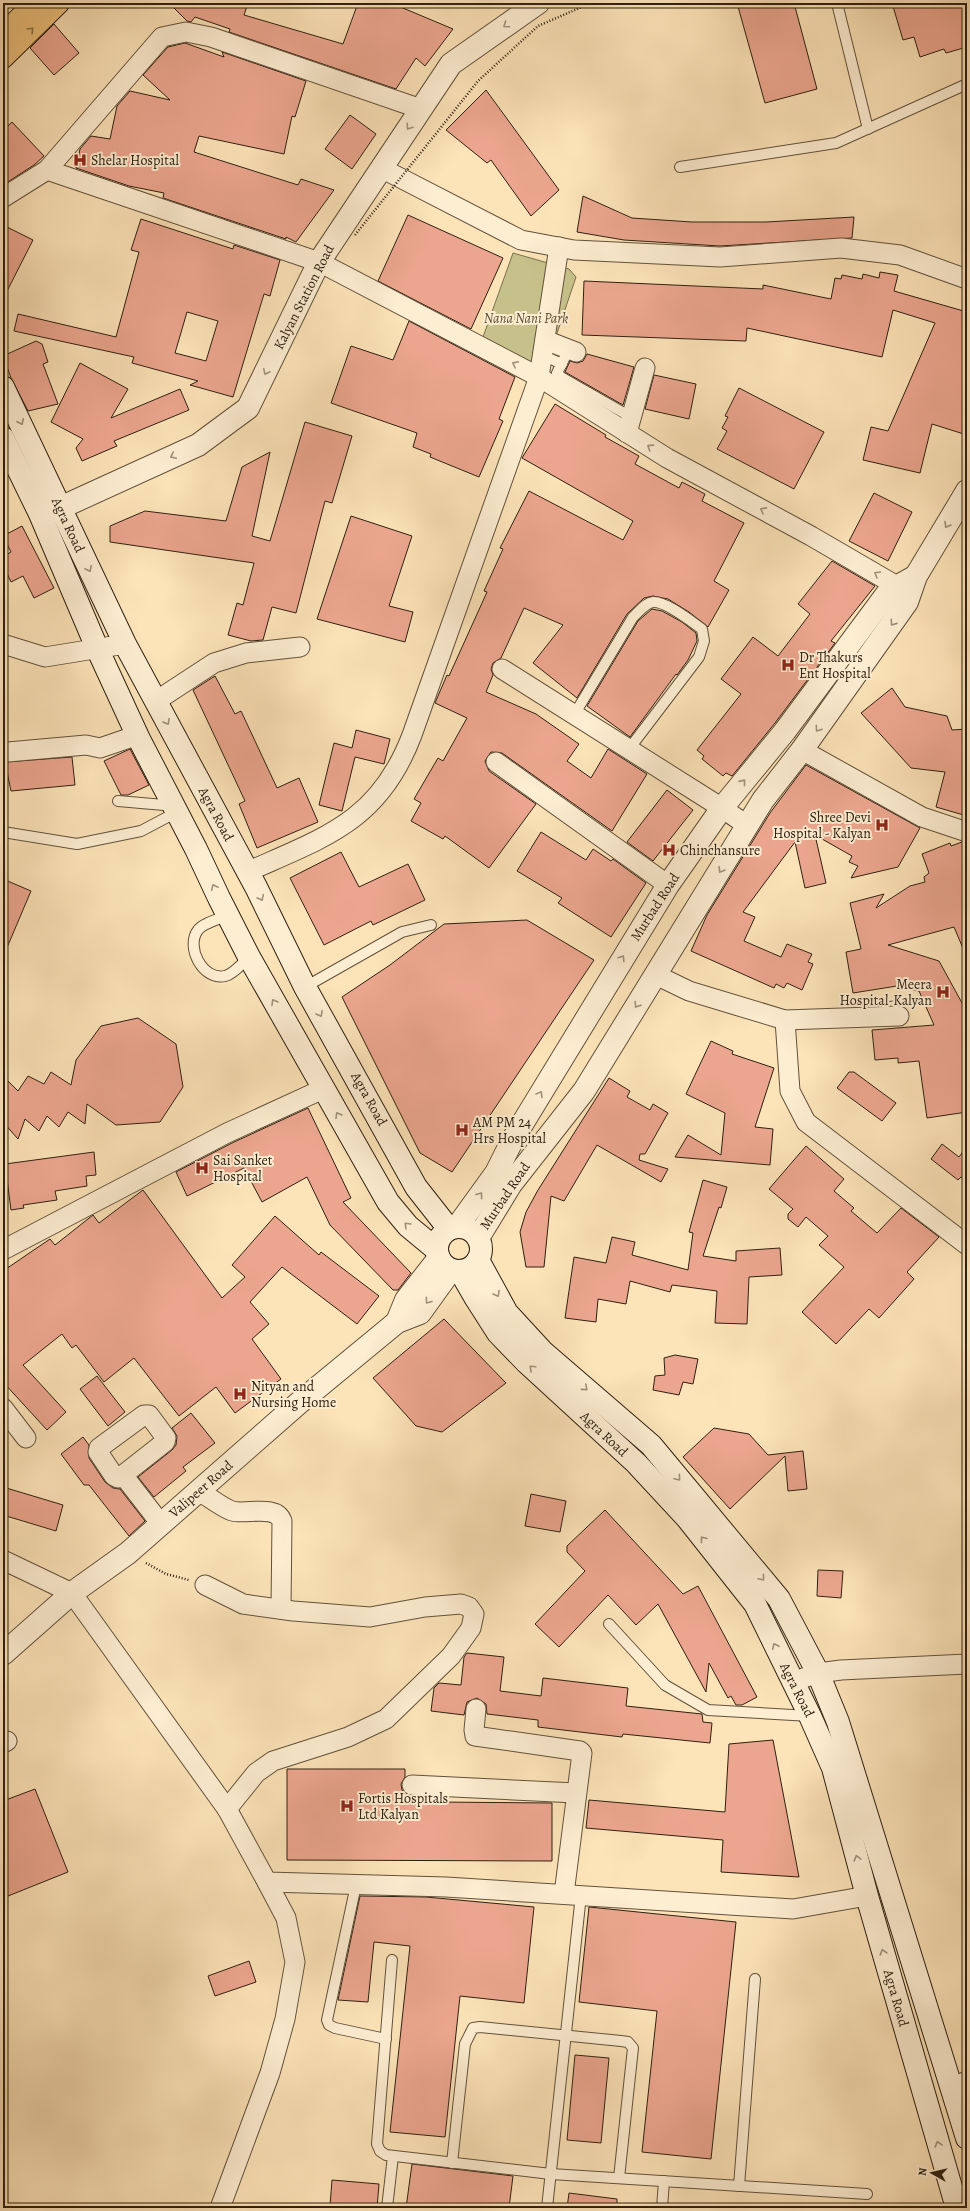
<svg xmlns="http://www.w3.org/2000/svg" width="970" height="2211" font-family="Alegreya,serif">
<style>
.green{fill:#c6c18a;stroke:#7a704e}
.building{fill:#eca68f;stroke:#2e2012;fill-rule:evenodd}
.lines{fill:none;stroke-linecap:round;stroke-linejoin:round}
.service-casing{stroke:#62513c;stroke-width:12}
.minor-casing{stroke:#62513c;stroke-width:21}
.tertiary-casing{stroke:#62513c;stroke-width:24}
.secondary-casing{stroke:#2e2012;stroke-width:24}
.primary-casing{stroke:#2e2012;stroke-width:24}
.path{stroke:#2e2012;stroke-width:2.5;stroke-dasharray:1 2;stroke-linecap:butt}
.service{stroke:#fdedd1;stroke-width:10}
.minor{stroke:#fdedd1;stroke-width:19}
.tertiary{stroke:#fdedd1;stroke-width:22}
.secondary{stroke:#fdedd1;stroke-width:22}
.primary{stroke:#eec27c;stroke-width:22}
.path-bridge{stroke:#2e2012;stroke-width:2.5;stroke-dasharray:1 2;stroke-linecap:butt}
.oneway{stroke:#a0917b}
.oneway2{stroke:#8e7147}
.labels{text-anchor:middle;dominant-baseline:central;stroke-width:4;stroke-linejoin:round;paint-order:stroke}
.poi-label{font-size:14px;fill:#2e2012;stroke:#fdedd1;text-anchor:start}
.street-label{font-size:14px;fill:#2e2012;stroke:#fdedd1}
.park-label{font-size:14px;font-style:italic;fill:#5c5036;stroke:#fdedd1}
</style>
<rect width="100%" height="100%" fill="#fce3b8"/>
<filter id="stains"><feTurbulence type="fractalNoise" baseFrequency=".005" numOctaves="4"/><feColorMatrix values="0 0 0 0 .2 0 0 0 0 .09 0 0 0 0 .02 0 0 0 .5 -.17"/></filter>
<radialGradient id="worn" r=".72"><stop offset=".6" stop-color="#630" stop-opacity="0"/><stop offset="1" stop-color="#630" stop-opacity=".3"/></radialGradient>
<path class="green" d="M513 253 569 269 576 277 545 369 483 337Z"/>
<g class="building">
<path d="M169 3H248L244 15 343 44 358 3H391L453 29 425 66 416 58 396 89 229 32 230 29 195 17 191 22 187 21Z"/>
<path d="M737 3H794L817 89 765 103Z"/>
<path d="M892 3H967V47L946 53 944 49 920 57 914 37 903 40Z"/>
<path d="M54 24 79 53 54 75 30 48Z"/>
<path d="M185 43 224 57 222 52 306 81 295 117 292 116 284 154 199 136 194 152 298 185 301 179 334 190 296 242 286 237V239L163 198 164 193 129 186 76 168 80 149 91 136 110 139 117 106 130 91 170 100 143 75 168 47Z"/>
<path d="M486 90 559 190 531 216 491 160 487 163 446 130Z"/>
<path d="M350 115 376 134 352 169 325 149Z"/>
<path d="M12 122 44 156 34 165 3 185V131Z"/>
<path d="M583 196 632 218 692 222H766L854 217 852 238 720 246 624 240 577 232Z"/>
<path d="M408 215 503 258 471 329 378 281Z"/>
<path d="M141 219 233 249 234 245 280 260 270 296 264 294 233 397 190 385 198 381 132 363 134 357 14 331 18 314 116 337 139 252 131 250ZM187 312 218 321 206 361 175 353Z"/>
<path d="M3 225 33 240 3 299Z"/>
<path d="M880 272 898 275 894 291 967 312V435L932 424 920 473 863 460 871 427 888 431 935 323 893 310 882 357 747 328 746 341 582 335 584 281 763 289V285L831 299 835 278 841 279 842 275 862 279 863 274 879 278Z"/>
<path d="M409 321 515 377 499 419 503 421 479 477 430 457 431 454 413 447 417 433 331 403 351 346 393 360Z"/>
<path d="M36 341 42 344 48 362 43 364 58 404 28 411 11 378 3 356Z"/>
<path d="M587 354 634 367 623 405 565 372 570 361 577 363 583 361Z"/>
<path d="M80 363 128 389 111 418 180 389 189 410 114 441 117 446 82 461 76 448 83 439 51 422Z"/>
<path d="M654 375 696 384 689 419 645 409Z"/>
<path d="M739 388 824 432 794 489 717 449 727 431 722 428 728 417 725 416Z"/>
<path d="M555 404 606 435 605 437 639 456 635 464 679 488 682 482 705 494 702 501 744 523 714 581 729 590 708 627 689 612 668 599 653 596 644 598 627 614 577 698 533 663 563 625 524 608 501 658 493 663 491 669 493 675 486 692 536 714 579 744 567 761 591 778 608 749 647 774 612 831 502 753 491 752 485 761 489 771 536 804 489 868 445 836 443 839 411 821 421 803 414 799 438 758 443 761 467 718 435 703 447 675 449 676 487 592 484 591 503 549 500 548 529 491 623 540 633 521 522 458Z"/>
<path d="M305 422 352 436 332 503 325 501 296 613 272 607 263 640 251 641 228 635 237 603 243 605 254 563 110 542V526L145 511 226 521 242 467 270 452 252 536 270 541Z"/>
<path d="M874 493 912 512 888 561 849 541Z"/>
<path d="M351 516 412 536 389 606 413 612 405 642 317 619Z"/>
<path d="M22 526 54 588 34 598 23 576 11 582 3 565V557L11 552 3 536Z"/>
<path d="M832 561 875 586 831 641 835 643 775 723 732 776 726 773 723 776 702 759 704 756 697 750 741 694 721 679 753 637 778 656 810 614 798 604Z"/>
<path d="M652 609 662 611 682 622 696 633 697 641 688 660 677 675 676 674 630 737 587 706 638 621Z"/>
<path d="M215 676 235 714 241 711 277 788 299 778 318 822 257 848 239 804 245 801 193 690Z"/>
<path d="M892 688 905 707 947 716 952 730 967 729V816L936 807 945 772 911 768 861 713Z"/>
<path d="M356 730 390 739 384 764 355 757 342 811 319 805 334 743 352 748Z"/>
<path d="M130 749 149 785 128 795H121L104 761Z"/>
<path d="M72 757 75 785 11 791 5 762Z"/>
<path d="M806 765 920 828 898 867 851 878 858 866 849 862 852 856 815 835 826 883 805 888 795 842 743 912 755 917 744 941 781 957 787 944 812 954 808 962 813 964 802 990 787 983 784 988 776 984 774 988 691 951 707 915 770 813Z"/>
<path d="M667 790 693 810 653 861 627 842Z"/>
<path d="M541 832 586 860 593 849 611 861 613 859 646 883 611 937 558 903 562 898 517 871Z"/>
<path d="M962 842 967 856V958L954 927 888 945 939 961 967 1012V1112L927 1118 919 1061 898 1063V1058L875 1060 872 1030 934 1025 919 991 897 986 853 993 846 952 861 949 850 903 884 894 876 908 910 886 925 882 924 877 929 873 922 854 950 843 951 846Z"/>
<path d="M341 852 359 887 408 864 425 900 373 925 371 921 324 945 290 878Z"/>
<path d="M3 879 31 891 3 957Z"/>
<path d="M527 920 594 960 452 1172 420 1153 342 997 390 965 444 924Z"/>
<path d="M138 1018 176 1044 183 1087 160 1122 116 1125 87 1104 85 1124 68 1112 59 1127 47 1116 39 1131 25 1119 18 1139 3 1122V1076L18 1091 28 1076 44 1084 51 1072 71 1085 76 1060 101 1026Z"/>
<path d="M711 1041 733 1051 732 1054 774 1068 755 1127 773 1129 770 1165 675 1157 688 1135 721 1155 725 1113 686 1094Z"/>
<path d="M849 1072H854L896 1103 882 1121 837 1088Z"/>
<path d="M609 1078 630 1091 627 1097 650 1110 653 1104 668 1113 645 1154H640L639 1160 668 1169 661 1182 597 1145 564 1201 551 1196 544 1267H526L520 1232 526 1212 538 1190Z"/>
<path d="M308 1108 351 1198 343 1202 411 1273 398 1290H393L330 1225 307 1177 262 1202 244 1168 187 1196 176 1172 232 1143Z"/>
<path d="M942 1144 959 1157 967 1146V1181L961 1177 958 1180 931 1159Z"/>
<path d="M806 1146 844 1179 834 1191 854 1208 851 1211 877 1233 901 1208 939 1237 907 1272 914 1279 879 1318 869 1309 836 1344 802 1312 844 1267 819 1245 828 1236 806 1217 798 1227 788 1219V1214L793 1209 769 1189Z"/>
<path d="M94 1152 96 1175 86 1176 87 1186 55 1191 57 1200 23 1205 24 1208 11 1210 5 1164Z"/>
<path d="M703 1180 727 1187 721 1208 719 1207 703 1256 736 1261V1251L780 1248 782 1275 749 1277 747 1324 715 1323 717 1291 672 1285 670 1292 630 1281 626 1304 598 1299 596 1322 565 1318 574 1257 606 1263 612 1237 635 1242 632 1255 688 1270 693 1233 689 1232Z"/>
<path d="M143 1190 222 1298 245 1277 232 1265 275 1216 319 1255 321 1252 379 1296 357 1324 282 1267 250 1302 269 1324 252 1339 281 1379 235 1413 216 1387 179 1416 134 1358 104 1382 76 1345 72 1348 62 1334 23 1365 66 1412 47 1430 3 1382V1271L50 1239 55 1245 93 1215 99 1223Z"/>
<path d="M444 1319 506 1383 442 1432 416 1426 373 1378Z"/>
<path d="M675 1355 698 1359 693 1384 683 1382 679 1395 653 1390 655 1376 665 1375 664 1358Z"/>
<path d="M97 1376 125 1412 108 1426 80 1389Z"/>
<path d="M191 1413 215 1443 183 1467 186 1471 154 1497 138 1477 172 1450 176 1445 177 1436 172 1428Z"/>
<path d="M714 1428 749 1434 768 1455 803 1451 807 1489 788 1491 785 1456 730 1509 683 1457Z"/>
<path d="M83 1437 89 1445V1458L105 1482 113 1488 120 1489 145 1521 129 1536 89 1485H84L61 1454Z"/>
<path d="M3 1487 63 1505 56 1531 3 1515Z"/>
<path d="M531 1494 566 1501 560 1532 525 1526Z"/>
<path d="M605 1510 683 1594 698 1586 757 1697 742 1705H736L731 1696 728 1698 709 1663 706 1692 658 1604 636 1625 608 1595 559 1647 535 1624 585 1571 567 1552V1546Z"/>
<path d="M818 1570 843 1571 841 1598 817 1596Z"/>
<path d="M467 1653 504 1657 500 1691 541 1696 543 1678 628 1688 626 1706 702 1714 703 1722 712 1723 710 1743 623 1734 622 1737 538 1727V1720L487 1714 486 1704 477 1698 467 1702 464 1715 431 1711 434 1688 439 1683 461 1685 464 1657Z"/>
<path d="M773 1740 799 1877 721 1872 723 1840 586 1828 589 1800 725 1812 729 1744Z"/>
<path d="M287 1769H405V1777L401 1784 402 1790 411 1796 436 1797V1802L552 1803V1861L287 1860Z"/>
<path d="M35 1789 68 1872 3 1898V1801Z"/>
<path d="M360 1896 426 1897 534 1907 524 2003 460 1996 445 2137 390 2132 410 1946 374 1942 368 2002 338 2000Z"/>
<path d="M589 1907 736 1922 711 2159 642 2152 657 2011 579 2002Z"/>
<path d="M249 1961 256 1982 215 1996 208 1976Z"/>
<path d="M575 2055 609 2058 601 2143 567 2140Z"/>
<path d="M412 2164 513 2176 509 2208H406Z"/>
<path d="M332 2180 379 2184 377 2208 330 2206Z"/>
<path d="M569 2193 617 2199V2208H567Z"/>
</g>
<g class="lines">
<defs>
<g id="service">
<path d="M837 3 868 129"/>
<path d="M680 167 836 143 967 84"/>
<path d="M542 355 562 364"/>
<path d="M566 355 557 373 561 377 631 417"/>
<path d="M574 715 633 617C639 612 645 603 653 602 666 601 692 622 702 629L704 641 699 657 629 749"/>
<path d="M118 801 164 805 172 803"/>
<path d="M3 832 77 844 141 831 177 812"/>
<path d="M228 915C220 919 203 923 198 930 185 947 203 981 225 976 232 975 243 963 249 957"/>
<path d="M305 987 402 932 431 925"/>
<path d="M609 1624 665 1685 708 1710 810 1716"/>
<path d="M356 1885 327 2020 329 2025 335 2028 386 2039"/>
<path d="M392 1960 377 2144 380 2151 386 2155 551 2174 867 2194"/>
<path d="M951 2083 967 2076"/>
<path d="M452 2163 465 2044 473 2028 480 2027 621 2041 628 2042 633 2048 619 2178"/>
<path d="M739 2186 755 1979"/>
<path d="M387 2208 393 2156"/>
<path d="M547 2208 581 1895"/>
<path d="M662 2208 664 2181"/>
</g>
<g id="minor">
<path d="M381 168 521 240 574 250 720 257 841 248 900 255 967 279"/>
<path d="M47 170 319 262 539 377 667 458 811 536 909 593"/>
<path d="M4 197 47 170 162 37 186 32 211 37 421 109"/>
<path d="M545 340 576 352"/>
<path d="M627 433 645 368"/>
<path d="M3 644 45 657 125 644"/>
<path d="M502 669 722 808 748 826"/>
<path d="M156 701 214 663 246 653 300 647"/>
<path d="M802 750 922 817 967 832"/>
<path d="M8 752 86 745 100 748 138 735"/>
<path d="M496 762 668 885"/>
<path d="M247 872C325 837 379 822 412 735L539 377 559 247"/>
<path d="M656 975 689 991 785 1020 899 1016"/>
<path d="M785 1020 790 1091 806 1122 967 1245"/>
<path d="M3 1250 227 1133 323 1089"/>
<path d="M3 1408 26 1438"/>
<path d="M123 1475 118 1478 114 1476 98 1452 99 1448 144 1415H149L166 1438 165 1442 123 1475 161 1524"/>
<path d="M199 1491C209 1497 221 1507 232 1511 246 1515 276 1504 282 1521L281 1609"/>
<path d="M3 1560 72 1593 227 1809 267 1882 446 1887 793 1909 867 1896"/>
<path d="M205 1585 243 1604 293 1611 370 1617 425 1607 461 1604 469 1607 474 1614 471 1628 451 1656 386 1719 348 1737 273 1761 256 1773 227 1809"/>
<path d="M792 1682 818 1673 841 1670 967 1664"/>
<path d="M476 1709 474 1730 475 1736 580 1751 582 1753 564 1894"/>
<path d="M3 1743 7 1741"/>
<path d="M412 1785 576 1793"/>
<path d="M220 2208 270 2073 285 2019 295 1962 286 1918 267 1882"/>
</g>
<g id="tertiary">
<path d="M43 514 60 508 198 445 248 408 319 262 451 64 538 3"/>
<path d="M457 1227 496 1173 513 1139 668 885 722 808 785 731 889 591 916 576"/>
<path d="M478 1238 511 1184 584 1091 763 800 802 750 907 602 916 576 967 491"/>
<path d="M397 1322 406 1300 439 1258"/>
<path d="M3 1654 72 1593 128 1553 300 1402 397 1322 420 1313 451 1270"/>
</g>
<g id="secondary">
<path d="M3 387 125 644 256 887 305 987 416 1187 449 1229"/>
<path d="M3 438 40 514 97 648 139 739 196 849 219 898 249 957 388 1202 408 1226 437 1250"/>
<circle cx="459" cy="1249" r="22"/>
<path d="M478 1260 507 1313 542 1351 651 1445 779 1599 818 1673 838 1722 967 2138"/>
<path d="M460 1271 475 1297 498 1333 527 1363 636 1463 687 1518 755 1604 810 1716 833 1768 867 1896 957 2208"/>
</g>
<g id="primary">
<path d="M3 35 36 3"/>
<path d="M3 57 58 3"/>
</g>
</defs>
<use href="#service" class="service-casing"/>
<use href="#minor" class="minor-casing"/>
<use href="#tertiary" class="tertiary-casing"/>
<use href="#secondary" class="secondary-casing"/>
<use href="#primary" class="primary-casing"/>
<path class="path" d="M146 1563 166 1574 189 1580"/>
<use href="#service" class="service"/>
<use href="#minor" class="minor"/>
<use href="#tertiary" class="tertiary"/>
<use href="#secondary" class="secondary"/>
<use href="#primary" class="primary"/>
<path class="path-bridge" d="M355 235 478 81 538 26 591 3"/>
</g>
<defs><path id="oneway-chevron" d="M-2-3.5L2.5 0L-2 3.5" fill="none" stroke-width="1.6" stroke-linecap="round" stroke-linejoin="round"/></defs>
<g class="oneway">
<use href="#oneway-chevron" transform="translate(506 25) rotate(145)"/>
<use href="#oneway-chevron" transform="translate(409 127) rotate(124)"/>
<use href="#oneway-chevron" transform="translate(515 364) rotate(-153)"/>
<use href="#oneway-chevron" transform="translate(266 372) rotate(116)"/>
<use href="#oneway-chevron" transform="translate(21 422) rotate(65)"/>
<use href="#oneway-chevron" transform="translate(650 447) rotate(-147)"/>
<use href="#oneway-chevron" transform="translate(173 456) rotate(155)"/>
<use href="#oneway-chevron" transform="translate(763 510) rotate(-152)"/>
<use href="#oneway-chevron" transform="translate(947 525) rotate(121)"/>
<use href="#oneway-chevron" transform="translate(89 569) rotate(64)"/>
<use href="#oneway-chevron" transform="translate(877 574) rotate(-150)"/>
<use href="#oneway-chevron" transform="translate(893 623) rotate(125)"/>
<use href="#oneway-chevron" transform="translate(167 722) rotate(61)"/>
<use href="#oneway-chevron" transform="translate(818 729) rotate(125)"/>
<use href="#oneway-chevron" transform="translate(743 782) rotate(-51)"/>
<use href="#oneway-chevron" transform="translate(721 870) rotate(121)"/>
<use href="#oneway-chevron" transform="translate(214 887) rotate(-115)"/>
<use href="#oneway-chevron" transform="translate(261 898) rotate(64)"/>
<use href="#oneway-chevron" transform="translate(622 958) rotate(-58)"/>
<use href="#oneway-chevron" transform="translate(274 1002) rotate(-120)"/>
<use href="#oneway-chevron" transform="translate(637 1005) rotate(122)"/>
<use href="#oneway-chevron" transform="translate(320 1014) rotate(61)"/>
<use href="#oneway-chevron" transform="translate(540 1094) rotate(-59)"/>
<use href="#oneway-chevron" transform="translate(338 1115) rotate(-120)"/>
<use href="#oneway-chevron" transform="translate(480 1195) rotate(-54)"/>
<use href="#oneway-chevron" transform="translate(407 1225) rotate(-135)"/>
<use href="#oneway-chevron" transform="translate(497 1294) rotate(61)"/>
<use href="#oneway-chevron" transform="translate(428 1301) rotate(126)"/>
<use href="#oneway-chevron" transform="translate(532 1368) rotate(-137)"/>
<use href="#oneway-chevron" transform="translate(585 1388) rotate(41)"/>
<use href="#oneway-chevron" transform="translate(678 1478) rotate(50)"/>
<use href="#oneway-chevron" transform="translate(703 1539) rotate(-128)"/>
<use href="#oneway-chevron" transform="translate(762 1578) rotate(50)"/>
<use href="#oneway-chevron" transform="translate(775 1646) rotate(-115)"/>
<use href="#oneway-chevron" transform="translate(857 1858) rotate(-105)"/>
<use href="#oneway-chevron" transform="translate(883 1952) rotate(-106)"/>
<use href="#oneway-chevron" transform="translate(938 2144) rotate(-106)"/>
</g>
<use class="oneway2" href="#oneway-chevron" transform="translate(31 30) rotate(-45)"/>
<defs>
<symbol id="hospital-bare" viewBox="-9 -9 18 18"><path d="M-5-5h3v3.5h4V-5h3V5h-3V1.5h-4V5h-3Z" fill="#8f2418" stroke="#fdedd1" stroke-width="2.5" paint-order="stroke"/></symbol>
</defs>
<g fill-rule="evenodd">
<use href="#hospital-bare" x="70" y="150" width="20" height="20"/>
<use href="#hospital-bare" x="778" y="655" width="20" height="20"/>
<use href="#hospital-bare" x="872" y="815" width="20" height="20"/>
<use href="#hospital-bare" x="659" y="840" width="20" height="20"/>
<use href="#hospital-bare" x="933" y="982" width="20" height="20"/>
<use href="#hospital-bare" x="452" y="1120" width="20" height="20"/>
<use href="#hospital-bare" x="192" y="1158" width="20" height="20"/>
<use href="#hospital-bare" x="230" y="1384" width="20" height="20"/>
<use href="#hospital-bare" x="337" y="1796" width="20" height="20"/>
</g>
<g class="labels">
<g class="poi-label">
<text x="91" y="160">Shelar Hospital</text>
<text x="799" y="657">Dr Thakurs<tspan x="799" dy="16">Ent Hospital</tspan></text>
<text x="871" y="817" text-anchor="end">Shree Devi<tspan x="871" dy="16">Hospital - Kalyan</tspan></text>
<text x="680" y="850">Chinchansure</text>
<text x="932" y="984" text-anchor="end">Meera<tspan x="932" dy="16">Hospital-Kalyan</tspan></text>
<text x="473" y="1122">AM PM 24<tspan x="473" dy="16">Hrs Hospital</tspan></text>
<text x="213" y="1160">Sai Sanket<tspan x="213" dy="16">Hospital</tspan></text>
<text x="251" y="1386">Nityan and<tspan x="251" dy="16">Nursing Home</tspan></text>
<text x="358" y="1798">Fortis Hospitals<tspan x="358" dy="16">Ltd Kalyan</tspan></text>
</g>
<g class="street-label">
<text transform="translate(304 297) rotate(-63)">Kalyan Station Road</text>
<text transform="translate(68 525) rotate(65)">Agra Road</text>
<text transform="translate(216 814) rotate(62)">Agra Road</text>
<text transform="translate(655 907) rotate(-57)">Murbad Road</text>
<text transform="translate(369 1099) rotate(61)">Agra Road</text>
<text transform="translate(505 1196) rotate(-56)">Murbad Road</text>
<text transform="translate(604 1434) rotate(43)">Agra Road</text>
<text transform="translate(201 1489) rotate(-41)">Valipeer Road</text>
<text transform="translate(797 1690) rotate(63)">Agra Road</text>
<text transform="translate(896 1998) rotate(74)">Agra Road</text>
</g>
<g class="park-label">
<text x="526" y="318">Nana Nani Park</text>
</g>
</g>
<rect width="970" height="2211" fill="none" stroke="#fce3b8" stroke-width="16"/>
<rect x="4" y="4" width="962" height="2203" fill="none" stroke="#2e2012" stroke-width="2"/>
<rect x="8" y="8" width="954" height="2195" fill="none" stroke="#2e2012"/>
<g transform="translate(932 2173) rotate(278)" stroke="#fdedd1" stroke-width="3" paint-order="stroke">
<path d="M0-3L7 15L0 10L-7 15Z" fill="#2e2012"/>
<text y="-6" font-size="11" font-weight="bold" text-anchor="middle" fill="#2e2012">N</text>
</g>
<rect width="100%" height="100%" filter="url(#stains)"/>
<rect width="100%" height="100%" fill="url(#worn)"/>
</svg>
